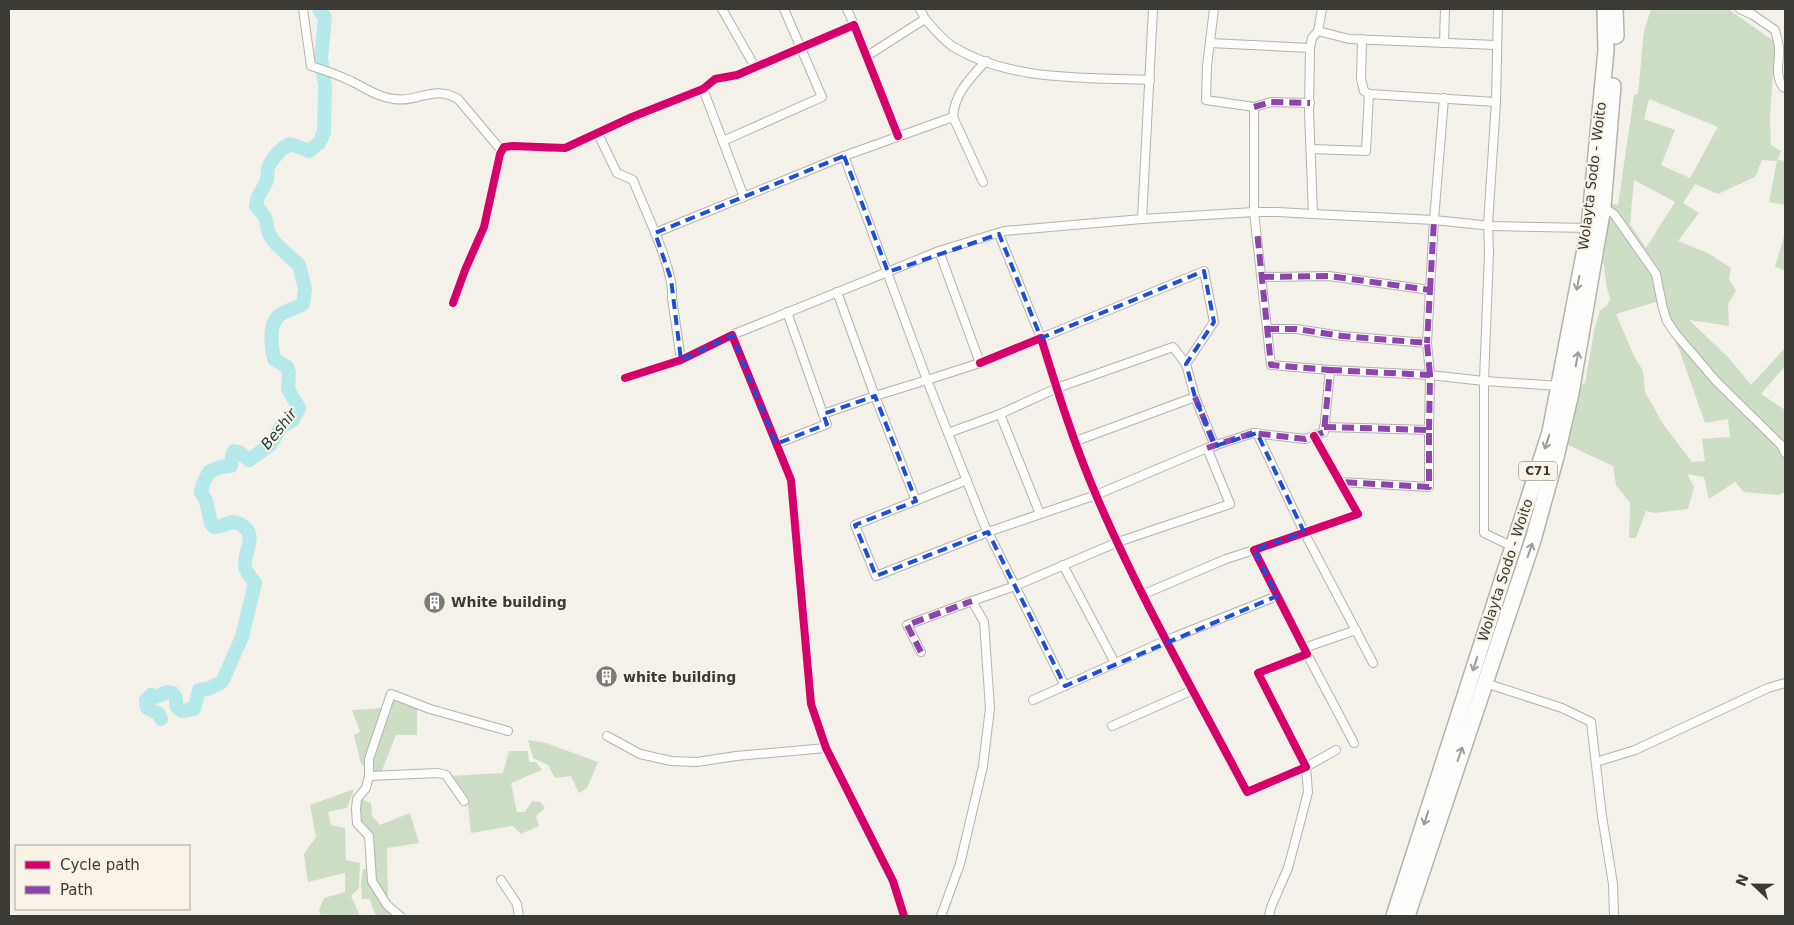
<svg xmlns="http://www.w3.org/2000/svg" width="1794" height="925" font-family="'DejaVu Sans',sans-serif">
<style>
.green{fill:#ceddc5;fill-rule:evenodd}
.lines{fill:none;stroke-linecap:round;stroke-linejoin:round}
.river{stroke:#b6e9e9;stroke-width:14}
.street-casing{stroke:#b5b3ae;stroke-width:10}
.highway-casing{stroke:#b5b3ae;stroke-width:18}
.street{stroke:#fdfdfc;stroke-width:8}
.highway{stroke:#fdfdfc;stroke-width:15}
.quiet{stroke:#8e44ad;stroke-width:6;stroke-dasharray:12 6;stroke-linecap:butt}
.cycleway-casing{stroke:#f8f3e6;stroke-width:11}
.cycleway{stroke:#d6006c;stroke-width:8}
.oneway{stroke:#9c9c98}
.marked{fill:none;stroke:#1d4ed8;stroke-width:4;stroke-dasharray:10 6;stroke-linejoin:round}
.labels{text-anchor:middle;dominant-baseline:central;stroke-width:4;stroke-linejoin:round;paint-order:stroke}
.shield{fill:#f8f3e6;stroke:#74726a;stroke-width:1}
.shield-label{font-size:12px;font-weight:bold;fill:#3c3a35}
.street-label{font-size:14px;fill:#3c3a35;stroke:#f8f3e6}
.poi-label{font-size:14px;font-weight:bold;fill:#3c3a35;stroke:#f8f3e6;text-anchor:start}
.water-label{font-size:15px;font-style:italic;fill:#173b3d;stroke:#f8f3e6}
</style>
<rect width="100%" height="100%" fill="#f4f1ea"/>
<g class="green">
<path d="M1651 9H1728L1775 42 1770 118 1771 145 1781 151 1778 160 1785 161V205L1769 202 1777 161 1762 160 1755 177 1718 194 1695 184 1683 203 1699 213 1678 241 1708 253 1731 268 1729 279 1736 291 1728 304 1729 326 1689 320 1728 357 1751 385 1785 348V366L1761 394 1785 410V492L1779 495 1744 492 1735 482 1709 499 1704 477 1687 474 1694 487 1688 509 1655 513 1646 511 1636 538H1629L1630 503 1616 485 1613 466 1551 437 1562 398 1585 383 1594 331 1600 310 1607 306 1610 299 1606 284 1604 264 1597 259 1595 199 1618 205 1634 95 1638 94 1644 31ZM1649 99 1718 127 1690 178 1661 165 1675 130 1644 119ZM1634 180 1675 202 1646 248 1630 224ZM1656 302 1680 352 1705 423 1728 419 1730 437 1702 439 1705 461 1692 462 1663 424 1645 392 1643 371 1634 356 1616 314Z"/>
<path d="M1785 233V270L1775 267Z"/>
<path d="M391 696 417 707V735H396L381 773 371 774 370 760Z"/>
<path d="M383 708 366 767 361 764 354 735 360 732 352 710Z"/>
<path d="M528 740 546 743 598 762 587 788 579 793 571 776 555 778 548 765 533 758Z"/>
<path d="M509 751H528L529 762H536L542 770 511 783 517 812H525L532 801 540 802 545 808 536 816 539 826 521 834 513 826 471 833 467 797 450 776 503 773Z"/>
<path d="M354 789 347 808 328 812 331 825 345 828 346 860 360 863 359 888 351 896 360 916H321L319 910 324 898 345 892V873L308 882 304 854 316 837 310 805Z"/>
<path d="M360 799 371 803 372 816 380 825 410 813 419 843 387 848 388 902 374 879 372 831 360 822 358 807Z"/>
<path d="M363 869H368L397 916H377L374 912 370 899H362L361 882Z"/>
</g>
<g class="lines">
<path class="river" d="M161 719 159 714 147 708 146 700 151 695 155 697 167 692 173 693 176 698V706L182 711 194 709 199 690 208 689 222 682 242 637 255 583C251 577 246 573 245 566 243 552 258 537 243 526 241 524 236 522 232 522 225 523 223 528 214 527L211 523 206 501 201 492 203 484 209 472 221 467 231 466C233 461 230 456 234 451L239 452 249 460 270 445 281 427 293 420 299 408 288 389 289 372 287 367 274 359C271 346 268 322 281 314 288 310 296 308 303 304L305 289 299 265 276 244 269 234 265 217 256 206C257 193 263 191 267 180 268 176 267 171 268 168 272 158 281 148 290 144L309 151 319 143 324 132 325 86 321 58 325 18 319 9"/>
<defs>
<g id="street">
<path d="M303 9 311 66C324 70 338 75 351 81 365 88 378 97 394 99 419 103 433 84 458 99L501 150"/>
<path d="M722 9 755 67"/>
<path d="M847 9 854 25"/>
<path d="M920 9 925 19"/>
<path d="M1214 9 1207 66 1206 100 1254 107V212H1278L1313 214"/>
<path d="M1322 9 1318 31 1349 39 1496 45"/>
<path d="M1740 9 1753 15 1775 30C1776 35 1778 41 1779 47 1780 61 1774 74 1783 87L1785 88"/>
<path d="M1318 31 1312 38 1310 48 1309 112 1313 214 1434 220 1492 226 1589 228"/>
<path d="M1362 39 1361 79 1364 91 1369 94 1496 102"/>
<path d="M1210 43 1310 48"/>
<path d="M1444 43 1445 9"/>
<path d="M867 56 925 19C933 28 942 39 952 46 1010 82 1084 77 1150 80"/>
<path d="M703 89 744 197"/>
<path d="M1254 107 1271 102 1310 103"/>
<path d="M598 134 617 173 633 180C644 209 675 270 672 298L681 360"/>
<path d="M723 141 822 97 784 9"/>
<path d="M1311 149 1366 151 1369 94"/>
<path d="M844 156 927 380 875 396 916 501"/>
<path d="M983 182 953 117C954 94 971 77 986 61"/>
<path d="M1603 207 1614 214 1656 274 1663 309 1667 321 1675 333 1716 381 1781 445 1785 453"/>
<path d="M1142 219 1254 212 1271 365 1330 370 1324 432 1305 439 1253 433 1207 448"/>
<path d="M655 233 844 156 953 117"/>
<path d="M999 234 1041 338 1204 271 1214 322 1186 364 1195 397 1076 441"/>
<path d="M939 251 1004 231 1142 219 1153 9"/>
<path d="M1262 277 1329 276 1430 290 1427 343"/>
<path d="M1430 290 1434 220 1444 98"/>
<path d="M453 303 465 270 484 227 500 154 504 147 513 146 565 148 632 117 703 89 715 79 737 75 854 25 898 136"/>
<path d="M787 312 823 414"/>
<path d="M1267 329H1296L1342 336 1427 343 1430 375 1484 381 1489 252 1488 224 1496 102 1498 9"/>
<path d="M732 335 939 251 980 363 927 380 984 524 1015 586 972 601 984 622 990 708 983 766 960 864 941 916"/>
<path d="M980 363 1041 338C1057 390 1074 444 1096 495 1139 596 1196 695 1247 792L1306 767 1258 673 1307 654 1254 550 1358 514 1314 436"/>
<path d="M1330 370 1430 375 1429 430"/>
<path d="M625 378 681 360 732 335 791 480 811 704 826 748 893 881 904 916"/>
<path d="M1195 397 1215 446"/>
<path d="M1000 414 1057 388 1173 347 1186 364"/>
<path d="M1324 427 1429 430V487L1340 482"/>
<path d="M948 433 1000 414 1040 514"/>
<path d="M1257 433 1304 532 1373 663"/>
<path d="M776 444 827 424 823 414 875 396 837 292"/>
<path d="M967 480 855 525 876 576 988 532 1096 495 1207 448 1230 504 1118 542 1015 586 1065 686"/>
<path d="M1513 547 1484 533V381L1560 386"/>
<path d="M1063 565 1115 663"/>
<path d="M1144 594 1226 559 1254 550"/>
<path d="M1304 648 1356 630"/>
<path d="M921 652 907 625 972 601"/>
<path d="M1307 654 1354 743"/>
<path d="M1485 683 1562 708 1591 722 1602 816 1613 884 1614 916"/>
<path d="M1033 700 1167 640 1277 596"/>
<path d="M1112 726 1193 690"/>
<path d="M607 736 640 754 671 761 697 762 736 756 826 748"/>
<path d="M1596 762 1635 750 1768 688 1785 683"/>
<path d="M369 776 438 773 446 775 464 801"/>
<path d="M501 880 517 904 519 916"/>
<path d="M400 916 387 905 372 881 369 836 357 823 356 809 357 799 366 788 369 776V759L391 694 430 709 508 731"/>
<path d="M1269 916 1271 907 1288 868 1300 823 1308 792 1306 767 1336 750"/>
</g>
<g id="highway">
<path d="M1615 9 1616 36"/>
<path d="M1394 916 1550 432 1589 228 1606 50 1605 9"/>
<path d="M1407 916 1533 540 1556 457 1571 393 1603 207 1613 86"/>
</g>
</defs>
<use href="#street" class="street-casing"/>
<use href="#highway" class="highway-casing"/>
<use href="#street" class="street"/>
<use href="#highway" class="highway"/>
<g class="quiet">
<path d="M1254 107 1271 102 1310 103"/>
<path d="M1262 277 1329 276 1430 290 1427 343"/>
<path d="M1430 290 1434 220"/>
<path d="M1267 329H1296L1342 336 1427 343 1430 375"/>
<path d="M1330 370 1430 375 1429 430"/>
<path d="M1195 397 1215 446"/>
<path d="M1324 427 1429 430V487L1340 482"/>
<path d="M1207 448 1253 433 1305 439 1324 432 1330 370 1271 365 1257 231"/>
<path d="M921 652 907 625 972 601"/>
</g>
<defs>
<g id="cycleway">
<path d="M453 303 465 270 484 227 500 154 504 147 513 146 565 148 632 117 703 89 715 79 737 75 854 25 898 136"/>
<path d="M980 363 1041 338C1057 390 1074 444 1096 495 1139 596 1196 695 1247 792L1306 767 1258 673 1307 654 1254 550 1358 514 1314 436"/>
<path d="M625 378 681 360 732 335 791 480 811 704 826 748 893 881 904 916"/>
</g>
</defs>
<use href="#cycleway" class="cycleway-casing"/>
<use href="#cycleway" class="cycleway"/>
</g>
<defs><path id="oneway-shaft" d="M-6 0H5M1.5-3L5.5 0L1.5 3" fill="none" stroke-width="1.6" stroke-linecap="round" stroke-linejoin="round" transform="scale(1.25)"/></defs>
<g class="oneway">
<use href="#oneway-shaft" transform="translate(1578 283) rotate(101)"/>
<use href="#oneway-shaft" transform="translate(1577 359) rotate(-80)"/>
<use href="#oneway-shaft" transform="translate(1547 442) rotate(108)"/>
<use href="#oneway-shaft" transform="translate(1530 550) rotate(-71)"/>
<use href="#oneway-shaft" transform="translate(1475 664) rotate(108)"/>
<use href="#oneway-shaft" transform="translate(1460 754) rotate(-71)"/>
<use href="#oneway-shaft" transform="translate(1426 818) rotate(108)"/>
</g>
<path class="marked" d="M844 156 888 272 999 234 1041 338 1204 271 1214 322 1186 364 1195 397 1215 446 1257 433 1304 532 1254 550 1277 596 1065 686 988 532 876 576 855 525 916 501 875 396 823 414 827 424 776 444 732 335 681 360 671 279 655 233Z"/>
<defs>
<symbol id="building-disc" viewBox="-11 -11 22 22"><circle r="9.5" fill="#7c7a74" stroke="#f8f3e6"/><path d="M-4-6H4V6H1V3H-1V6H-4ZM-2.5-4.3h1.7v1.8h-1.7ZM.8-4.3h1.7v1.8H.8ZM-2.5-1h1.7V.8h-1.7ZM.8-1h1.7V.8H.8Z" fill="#fff"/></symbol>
</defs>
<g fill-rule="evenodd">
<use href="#building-disc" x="422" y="590" width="25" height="25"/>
<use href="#building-disc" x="594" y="664" width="25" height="25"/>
</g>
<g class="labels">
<rect class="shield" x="1519" y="461.5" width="38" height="19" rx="4"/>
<g class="shield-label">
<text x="1538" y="471">C71</text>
</g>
<g class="street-label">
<text transform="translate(1592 176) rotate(-83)">Wolayta Sodo - Woito</text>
<text transform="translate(1505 570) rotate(-72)">Wolayta Sodo - Woito</text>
</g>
<g class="poi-label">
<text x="451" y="602">White building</text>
<text x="623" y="677">white building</text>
</g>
<g class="water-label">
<text transform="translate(279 429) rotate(-51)">Beshir</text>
</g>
</g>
<rect width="1794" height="925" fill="none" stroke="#3c3a35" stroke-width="20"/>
<rect x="15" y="845" width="175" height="65" fill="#f8f3e6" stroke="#ada99f"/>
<rect x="25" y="861" width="25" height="8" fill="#d6006c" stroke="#ada99f"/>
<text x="60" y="870" font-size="15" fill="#3c3a35">Cycle path</text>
<rect x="25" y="886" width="25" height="8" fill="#8e44ad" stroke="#ada99f"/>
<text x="60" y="895" font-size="15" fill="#3c3a35">Path</text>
<g transform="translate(1754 885) rotate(292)" stroke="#f8f3e6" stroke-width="4" paint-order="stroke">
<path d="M0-4L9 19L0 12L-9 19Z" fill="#3c3a35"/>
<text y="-8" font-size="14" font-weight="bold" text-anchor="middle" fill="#3c3a35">N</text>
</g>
</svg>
